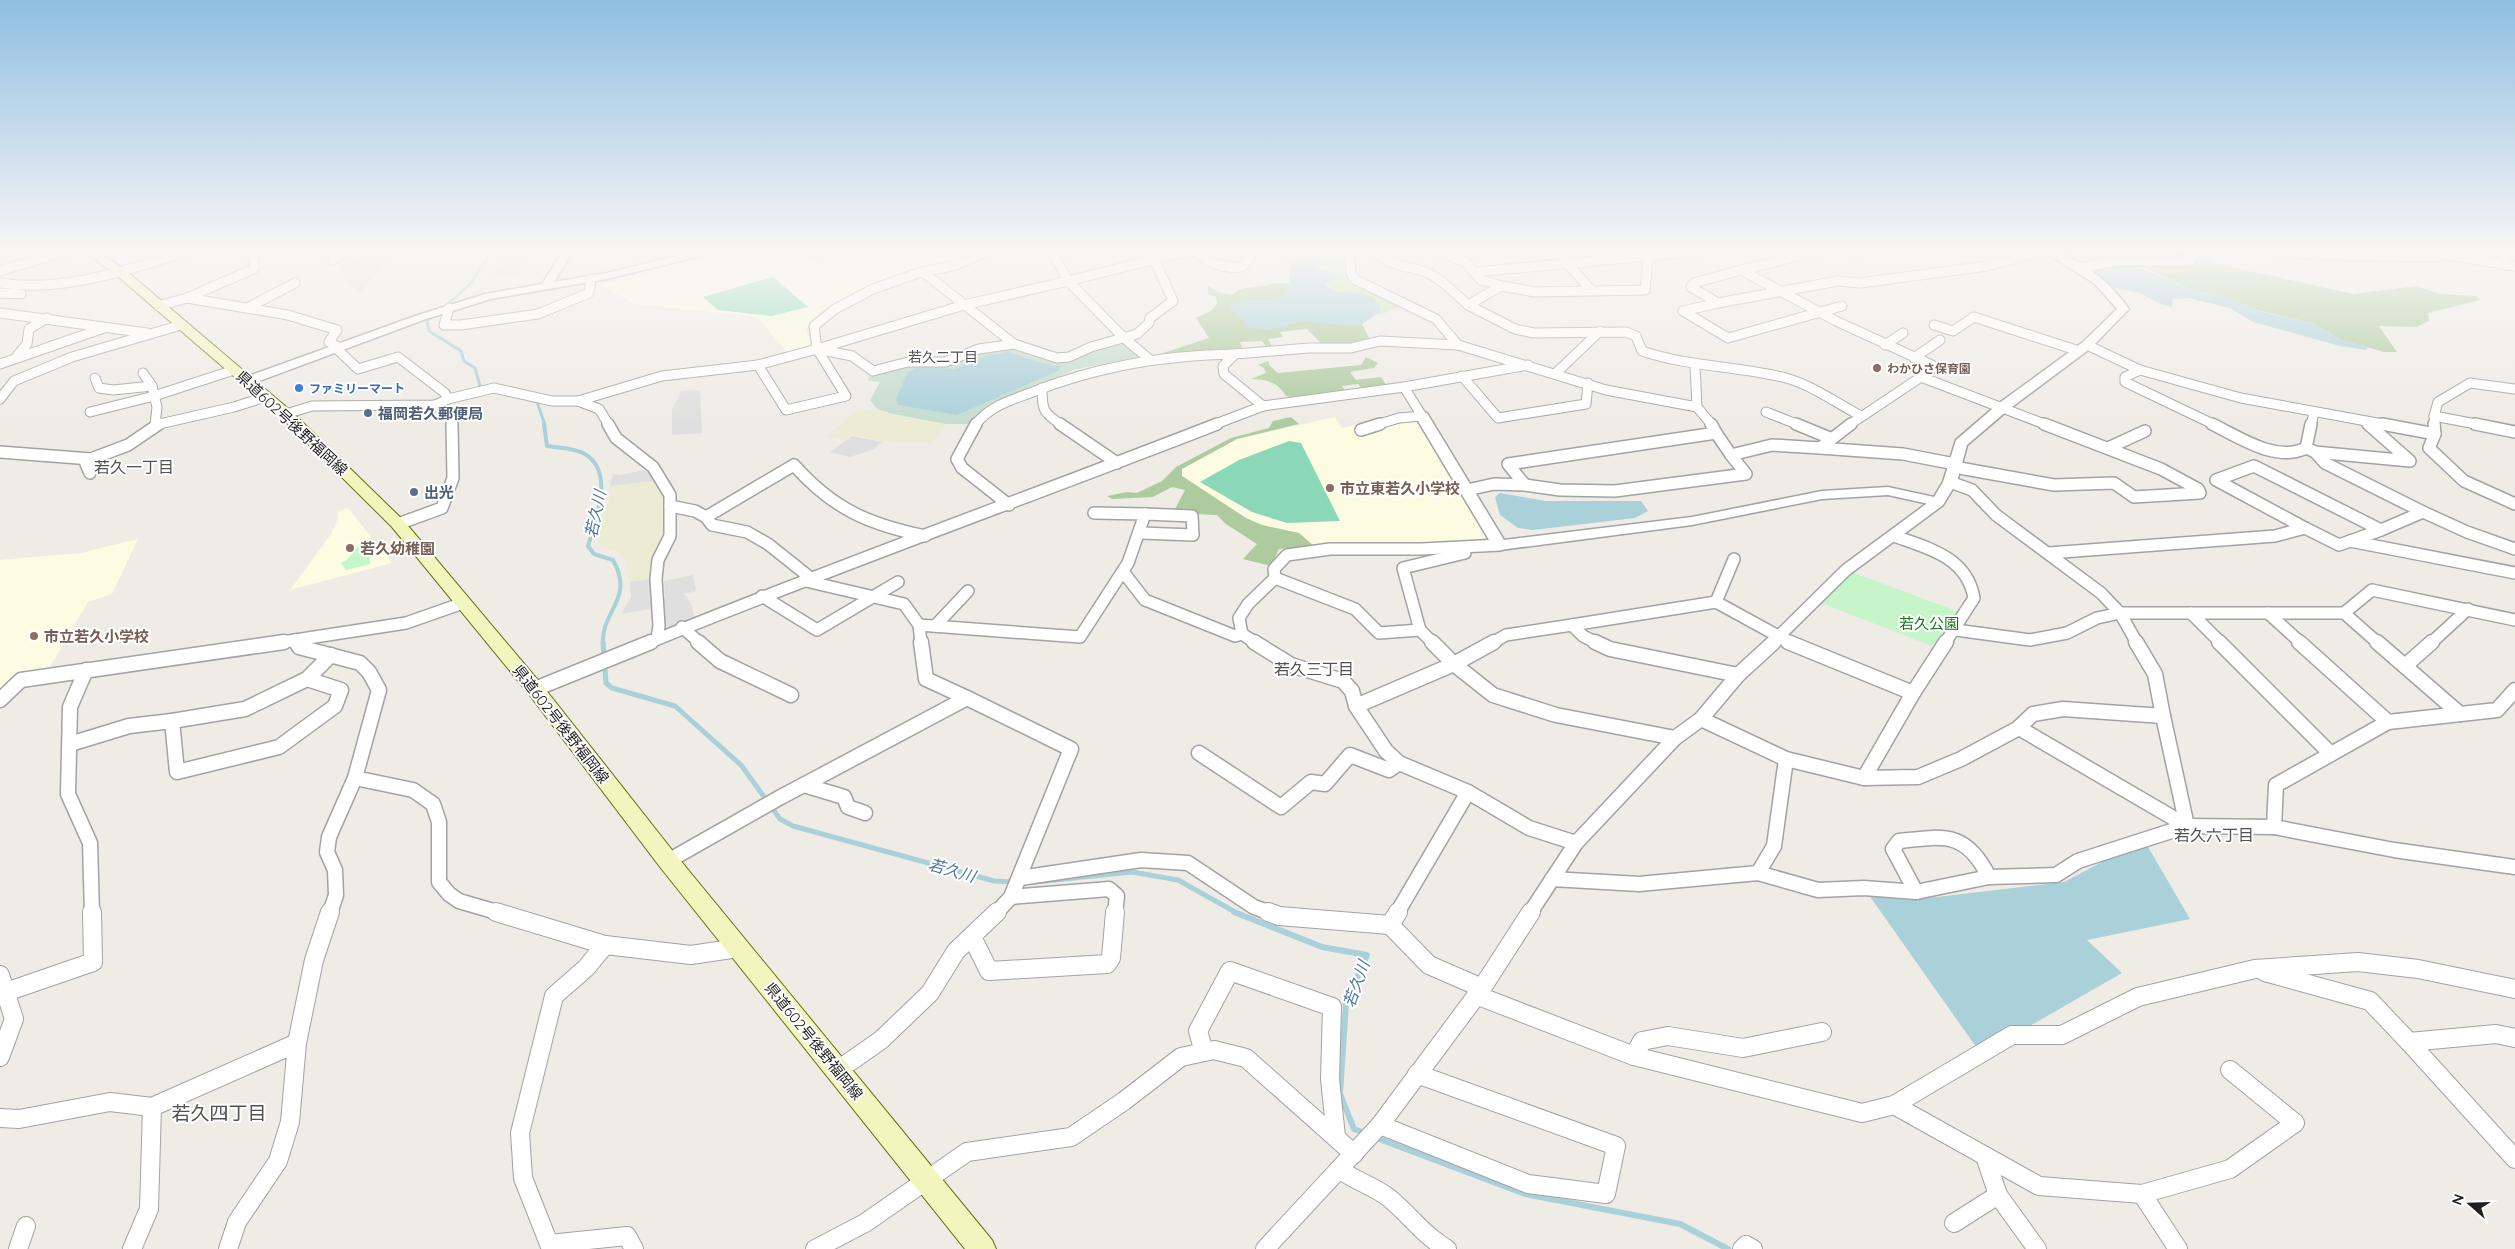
<svg xmlns="http://www.w3.org/2000/svg" width="2515" height="1249" font-family="Quicksand,'Noto Sans JP',sans-serif">
<style>
.education{fill:#fdfce2}
.farmland{fill:#ebecd3}
.grass{fill:#cce5b0}
.forest{fill:#adcb9e}
.wetland{fill:#c5dcd0}
.park{fill:#c7f5ca}
.pitch{fill:#8bd8b8}
.parking{fill:#dfdfdf}
.water{fill:#aad0d9}
.lines{fill:none;stroke-linecap:round;stroke-linejoin:round}
.stream-far3{stroke:#aad0d9;stroke-width:3}
.stream-far2{stroke:#aad0d9;stroke-width:4}
.stream-far1{stroke:#aad0d9;stroke-width:5}
.stream{stroke:#aad0d9;stroke-width:6}
.minor-far3-casing{stroke:#a3a3a3;stroke-width:11}
.minor-far2-casing{stroke:#a3a3a3;stroke-width:14}
.minor-far1-casing{stroke:#a3a3a3;stroke-width:17}
.minor-casing{stroke:#a3a3a3;stroke-width:20}
.tertiary-casing{stroke:#a3a3a3;stroke-width:3}
.secondary-casing{stroke:#676f0e;stroke-width:2}
.minor-far3{stroke:#fff;stroke-width:9}
.minor-far2{stroke:#fff;stroke-width:11}
.minor-far1{stroke:#fff;stroke-width:14}
.minor{stroke:#fff;stroke-width:18}
.tertiary{fill:#fff;fill-rule:evenodd}
.secondary{fill:#f3f5bf;fill-rule:evenodd}
.education-dot{fill:#8d6e63;stroke:#fff;stroke-width:2}
.shop-dot{fill:#3f7fe0;stroke:#fff;stroke-width:2}
.service-dot{fill:#5c6f8a;stroke:#fff;stroke-width:2}
.labels{text-anchor:middle;dominant-baseline:central;stroke-width:4;stroke-linejoin:round;paint-order:stroke}
.far-education-label{font-size:12px;font-weight:bold;fill:#785e54;stroke:#fff;text-anchor:start}
.far-shop-label{font-size:12px;font-weight:bold;fill:#366cbe;stroke:#fff;text-anchor:start}
.far-neighbourhood-label{font-size:14px;fill:#525252;stroke:#fff}
.service-label{font-size:15px;font-weight:bold;fill:#4e5e75;stroke:#fff;text-anchor:start}
.street-label{font-size:15px;fill:#1f1f1f;stroke:#fff}
.education-label{font-size:15px;font-weight:bold;fill:#785e54;stroke:#fff;text-anchor:start}
.park-label{font-size:15px;fill:#14761a;stroke:#fff}
.neighbourhood-label{font-size:16px;fill:#525252;stroke:#fff}
.water-label{font-size:16px;font-style:italic;fill:#507aa0;stroke:#fff}
.near-neighbourhood-label{font-size:19px;fill:#525252;stroke:#fff}
</style>
<rect width="100%" height="100%" fill="#efece6"/>
<g class="education">
<path d="M732 250H982L954 262 887 280 811 324 806 330 813 347 789 354 760 320 750 316 634 304 600 284Z"/>
<path d="M1414 412 1486 537 1479 541 1314 546 1299 533 1262 525 1246 518 1182 476V469L1237 439 1335 417 1342 428Z"/>
<path d="M348 508 392 563 290 590 331 534 338 518V512Z"/>
<path d="M138 539 112 594 88 602 48 670 0 691V560L81 553Z"/>
</g>
<g class="farmland">
<path d="M877 409 893 414 946 424 932 443 884 441 852 435 842 440 827 436 845 421 851 413Z"/>
<path d="M653 481 664 500 662 537 650 560 649 579 630 582 625 557 613 550 600 546 598 534 610 496V486Z"/>
</g>
<path class="grass" d="M1295 250H1342L1345 277 1401 307 1379 315 1380 306 1373 297 1349 291 1335 292 1325 283 1338 276 1315 268 1317 260 1303 257 1289 262 1283 260Z"/>
<g class="forest">
<path d="M2168 250H2198L2214 263 2353 294 2417 286 2440 294 2476 296 2480 300 2428 313 2429 321 2416 327 2379 326 2397 352H2384L2339 339 2313 323 2257 310 2219 295 2194 291 2135 263 2179 257Z"/>
<path d="M1274 283H1290L1362 324 1369 338 1359 343 1323 345 1307 329 1280 332 1283 337 1268 339 1272 346 1266 347 1262 341 1240 342 1244 352 1179 361 1163 353 1209 338 1196 318 1211 311 1217 304 1216 297 1208 294V286L1220 293 1232 295C1244 284 1260 289 1274 283Z"/>
<path d="M1366 357 1378 363 1374 368 1350 372 1356 380 1381 377 1387 386 1362 389 1358 384 1342 386 1346 392 1294 398 1286 396C1277 382 1267 379 1251 379L1266 373 1264 368 1258 365 1268 361 1270 366 1278 373 1361 365Z"/>
<path d="M1291 417 1299 424 1237 439 1182 469V476L1246 518 1262 525 1299 533 1314 546 1279 549 1271 566 1243 559 1257 544 1226 524 1217 515 1193 514 1175 509 1185 490 1172 487 1153 497 1112 499 1107 496 1127 492 1137 493 1162 481 1176 467 1231 438 1269 428 1273 421Z"/>
</g>
<path class="wetland" d="M1123 341 1142 356 1073 370 1033 389 970 424H946L893 414 877 409 870 400 880 382 868 381 869 377 902 366 1010 348 1044 360 1059 361Z"/>
<g class="park">
<path d="M370 538 381 553 370 557V564L346 570 341 563C354 557 356 543 370 538Z"/>
<path d="M1846 570 1965 614 1942 650 1816 601Z"/>
</g>
<g class="pitch">
<path d="M773 277 808 307 771 316 718 310 703 297Z"/>
<path d="M1289 441 1301 443 1340 521 1287 523 1252 512 1200 482 1239 460Z"/>
</g>
<g class="parking">
<path d="M510 250H534L529 257 521 261H526L516 276 492 277Z"/>
<path d="M796 250H818L833 259 818 264Z"/>
<path d="M390 255 362 291 358 292 344 282V272L339 267 348 258Z"/>
<path d="M700 390 702 433 672 435V410L681 391Z"/>
<path d="M852 436 882 442 874 449 850 457 830 452Z"/>
<path d="M644 470 651 474 653 481 610 486 613 474 620 475Z"/>
<path d="M693 575 696 591 684 594 691 604 695 619 673 628 666 626 662 604 665 597 664 581Z"/>
<path d="M649 579 650 609 621 614 631 597 630 582Z"/>
</g>
<g class="water">
<path d="M2058 250H2097L2107 256C2089 262 2075 258 2058 250Z"/>
<path d="M1303 257 1317 259 1315 268 1337 274V279L1325 283 1326 286 1335 292 1349 291 1373 297 1380 306V312L1362 324 1352 326 1302 321 1269 330 1248 328 1238 314 1230 309 1229 306C1256 289 1296 322 1289 262Z"/>
<path d="M2132 264 2194 291 2219 295 2259 311 2313 323 2339 339 2368 347 2366 350 2340 346 2253 322 2230 308 2188 298 2173 299 2172 307 2160 304 2140 293 2114 288 2092 271Z"/>
<path d="M1008 352 1051 366H1060L1058 371 957 415 898 405 896 399 908 372 918 367 955 369 986 356Z"/>
<path d="M1500 493 1546 501H1641L1648 511 1635 518 1533 530 1518 528 1500 515 1495 497Z"/>
<path d="M2144 840 2190 919 2087 940 2122 973 1981 1054 1864 888 1937 897 2064 882Z"/>
</g>
<g class="lines">
<g class="stream-far3">
<path d="M445 307 470 284 488 257 485 253 469 250"/>
<path d="M437 313 427 321 429 331 461 351 464 361 475 368 480 386 485 388"/>
<path d="M533 401 537 402 545 425"/>
</g>
<path class="stream-far2" d="M544 424 547 446C559 448 575 448 585 454 615 472 596 520 588 546L594 554 613 560C635 599 601 611 603 643"/>
<g class="stream-far1">
<path d="M603 642 606 683 612 688 675 706 741 765 780 819 793 826 994 881 1013 882"/>
<path d="M1026 883 1132 872 1178 880 1237 913"/>
</g>
<g class="stream">
<path d="M1234 912 1322 947 1367 955 1346 1003 1340 1094 1354 1129 1367 1134"/>
<path d="M1374 1137 1525 1194 1680 1224 1728 1249"/>
</g>
<defs>
<g id="minor-far3">
<path d="M989 250 956 265 918 273 873 289 835 309 814 326 817 349 964 305 1068 281 1051 250"/>
<path d="M1349 250 1351 274 1356 280 1436 319 1458 345 1606 390 1697 407 1712 425"/>
<path d="M1375 250C1388 268 1410 265 1428 273 1443 280 1455 294 1468 305L1501 286"/>
<path d="M1435 250 1465 262 1481 280 1501 286 1535 292 1645 290 1648 258"/>
<path d="M1560 250 1568 264 1592 291"/>
<path d="M1823 250 1741 270 1836 321 1934 366 1930 371 1849 425"/>
<path d="M1848 250 1853 252 1871 250"/>
<path d="M2268 250 2320 255 2440 257 2442 254 2515 266"/>
<path d="M2500 250 2507 265"/>
<path d="M316 251 318 250"/>
<path d="M1194 251C1209 263 1223 269 1242 267L1249 259 1252 250"/>
<path d="M333 260 346 250"/>
<path d="M2079 268 2117 261H2191L2195 250"/>
<path d="M1741 270 1694 283 1691 287 1718 303 1683 311 1728 338 1842 306"/>
<path d="M0 271 69 250"/>
<path d="M923 272 1014 344"/>
<path d="M1475 272 1703 251"/>
<path d="M0 283C67 293 130 268 194 250"/>
<path d="M0 293 21 294"/>
<path d="M187 298 288 315 337 330 329 342 339 347"/>
<path d="M1718 303 1838 281 1860 283 1987 266 2045 250"/>
<path d="M1468 305 1515 329 1534 333 1626 332 1636 336 1642 351C1689 367 1738 366 1786 378 1812 385 1836 403 1861 416"/>
<path d="M158 306 187 298 253 269 255 267 252 257 257 250"/>
<path d="M249 307 295 283"/>
<path d="M449 308 444 325H461L538 314 589 293 591 279"/>
<path d="M0 313 147 333"/>
<path d="M1934 325 1953 331 1974 317 2079 351"/>
<path d="M1885 345 1903 333"/>
<path d="M2087 345 2140 370 2241 398 2388 425"/>
<path d="M336 348 358 369 398 357 445 393 448 399"/>
<path d="M17 356 27 344 29 329 47 318"/>
<path d="M1914 358 1940 340"/>
<path d="M1149 359 1124 338 1068 281 1193 250"/>
<path d="M0 364 104 328"/>
<path d="M758 365 786 410 846 396 817 349"/>
<path d="M1695 365 1697 407"/>
<path d="M2140 370 2125 377V382L2215 425"/>
<path d="M143 373 152 386"/>
<path d="M1556 373 1600 331"/>
<path d="M1462 376 1498 418 1586 404 1588 383"/>
<path d="M1921 377 2047 425"/>
<path d="M95 378 99 388 113 390 152 386 157 407 155 425"/>
<path d="M1042 388C1042 410 1043 413 1062 425"/>
<path d="M0 399 14 381 72 357 181 325"/>
<path d="M578 401 599 409 609 425"/>
<path d="M435 405 452 417V425"/>
<path d="M1263 406 1224 374 1223 366 1235 354 1309 348H1351L1380 341 1458 345"/>
<path d="M90 412 154 396 234 370"/>
<path d="M1766 412 1799 425"/>
<path d="M286 414 312 406 435 405 448 399 494 388 552 401H578L662 376 758 365 817 349 852 356 873 371 908 362H945L979 349 1014 344 1057 358 1069 357 1091 347 1137 334 1149 323 1150 318 1173 301 1150 250"/>
<path d="M2434 416 2481 425"/>
<path d="M2366 422 2370 425"/>
<path d="M155 425 234 407 265 397"/>
<path d="M975 425C990 406 1009 401 1030 393 1097 366 1163 355 1235 354"/>
<path d="M1213 425 1263 406 1404 387 1528 365"/>
<path d="M1376 425 1399 418 1422 416 1404 387"/>
<path d="M2311 425 2314 413"/>
<path d="M2435 425 2434 416 2438 402 2470 383 2515 389"/>
</g>
<g id="minor-far2">
<path d="M608 424 616 438 653 467 670 495V536L658 560 656 579 659 626 657 638"/>
<path d="M976 424 957 459 962 468 1009 505"/>
<path d="M1060 424 1117 463"/>
<path d="M1796 424 1830 438"/>
<path d="M1851 424 1820 448 1903 454 1955 464"/>
<path d="M2212 424C2239 437 2276 463 2306 448"/>
<path d="M2311 424 2306 448 2313 451"/>
<path d="M2368 424 2410 461 2315 452 2325 463 2423 512"/>
<path d="M2382 424 2435 434 2434 424"/>
<path d="M2475 424 2515 432"/>
<path d="M1361 430 1380 424"/>
<path d="M1716 433 1731 455 1772 445 1820 448"/>
<path d="M2435 434 2429 448 2464 481 2515 504"/>
<path d="M2108 448 2145 431"/>
<path d="M0 452 91 459 86 464 90 473"/>
<path d="M91 459 128 445 159 424"/>
<path d="M1954 467 2054 485 2114 483 2134 497 2200 493 2198 489 2161 469 2044 424"/>
<path d="M1950 482 1972 490 1996 515 2101 593 2120 613H2344L2372 590 2515 620"/>
<path d="M1525 485 1560 490 1615 491 1746 474 1731 455"/>
<path d="M1467 490 1494 484 1525 485 1508 464 1716 433 1711 424"/>
<path d="M670 506 695 511 706 517"/>
<path d="M398 524 442 508 453 478 452 424"/>
<path d="M2305 528 2339 545 2381 530"/>
<path d="M1141 533 1193 535 1192 516 1145 514"/>
<path d="M1894 536C1928 548 1967 557 1974 598L1945 643"/>
<path d="M2350 541 2515 573"/>
<path d="M2049 553 2275 536 2305 528 2216 480 2254 466 2381 530 2423 512 2467 532 2515 549"/>
<path d="M1124 573 1145 600 1235 636 1242 634"/>
<path d="M1275 578 1355 609 1379 633 1420 630"/>
<path d="M812 579 768 544 747 532 712 525 706 517 794 465C833 509 868 524 925 536"/>
<path d="M806 581 904 604 919 625 921 643"/>
<path d="M762 596 817 630 898 582"/>
<path d="M1716 602 1791 643"/>
<path d="M2191 613 2221 643"/>
<path d="M2268 613 2301 643"/>
<path d="M2344 613 2378 643"/>
<path d="M919 625 1080 637 1128 563 1145 514 1094 513"/>
<path d="M935 626 968 591"/>
<path d="M682 627 700 643"/>
<path d="M1956 630 2030 640 2067 633 2097 618 2120 613 2137 643"/>
<path d="M295 640 406 623 463 603"/>
<path d="M276 643 295 640 297 643"/>
<path d="M648 643C836 566 1027 498 1217 424"/>
<path d="M1256 643 1242 634 1239 618 1248 604 1275 578 1274 569 1287 555 1330 549H1422L1500 545"/>
<path d="M1433 643 1420 630 1403 568 1465 553"/>
<path d="M1492 643 1506 635 1572 625"/>
<path d="M1597 643 1583 636 1572 625 1716 602 1734 559"/>
<path d="M1772 643 1846 570 1938 502"/>
<path d="M2431 643 2468 609"/>
</g>
<g id="minor-far1">
<path d="M296 642 299 647 360 663 369 672 379 690 355 778 413 790 433 804 439 822V882L449 894 459 901 500 913"/>
<path d="M698 642 720 661 791 695"/>
<path d="M921 642 926 679 967 698"/>
<path d="M1254 642 1291 665 1343 681 1352 691 1356 706 1386 751 1399 763 1468 792 1529 828 1576 843"/>
<path d="M1432 642 1454 664 1493 695 1556 715 1675 738"/>
<path d="M1595 642 1610 649 1738 675"/>
<path d="M2219 642 2331 754"/>
<path d="M2299 642 2388 722"/>
<path d="M2377 642 2460 714"/>
<path d="M2405 666 2432 642"/>
<path d="M86 670 70 707 68 794 90 843 92 913"/>
<path d="M307 679 341 690 335 706 279 747 177 772 172 721 245 709Z"/>
<path d="M307 679 331 655"/>
<path d="M535 689 651 642"/>
<path d="M1913 693 1946 642"/>
<path d="M0 700 21 680 284 642"/>
<path d="M1356 706 1454 664 1494 642"/>
<path d="M1701 719 1786 759 1864 778 1913 693 1788 642"/>
<path d="M2019 728 2187 826 2163 716"/>
<path d="M70 744 129 726 172 721"/>
<path d="M1199 753 1281 807 1311 782 1325 784 1350 755 1389 770 1399 763"/>
<path d="M1864 778 1918 777 1961 759 2017 729 2033 714 2063 709 2163 716 2155 674 2136 642"/>
<path d="M804 785 844 797 848 807 865 813"/>
<path d="M2274 827 2394 850 2515 867"/>
<path d="M668 861 779 798 967 698 1071 749 1011 897 996 913"/>
<path d="M1758 873 1774 846 1786 759"/>
<path d="M1020 878 1141 860 1188 863 1254 907 1271 913"/>
<path d="M1552 879 1639 884 1758 873 1818 890 1864 888 1916 892 1989 877 2056 875 2078 861 2187 826 2274 827 2276 785 2388 722 2497 710 2515 690"/>
<path d="M1916 892 1893 849 1899 841C1945 836 1966 831 1989 877"/>
<path d="M1011 897 1109 889 1117 896 1115 913"/>
<path d="M330 913 336 895 335 870 327 852 329 837 355 778"/>
<path d="M1397 913 1468 792"/>
<path d="M1530 913 1576 843 1675 738 1701 719 1738 675 1774 642"/>
</g>
<g id="minor">
<path d="M496 912 605 945 691 955 738 948"/>
<path d="M1268 912 1279 916 1390 925"/>
<path d="M1398 912 1390 925 1429 965 1482 988"/>
<path d="M972 937 989 971 1107 964 1111 958 1115 912"/>
<path d="M605 945 586 968 554 996 520 1133 523 1178 549 1244 627 1236 634 1249"/>
<path d="M2265 972 2370 1001 2409 1042 2496 1034 2515 1038"/>
<path d="M0 975 14 1019 0 1057"/>
<path d="M6 992 93 962 92 912"/>
<path d="M1476 995 1634 1056 1862 1113 1894 1105 2012 1035H2062L2138 997 2255 969 2358 962 2418 969 2515 989"/>
<path d="M2409 1042 2515 1159"/>
<path d="M297 1043 314 960 330 912"/>
<path d="M1204 1052 1198 1031 1230 971 1332 1007 1330 1079 1336 1137"/>
<path d="M1634 1056 1642 1041 1668 1036 1743 1048 1822 1032"/>
<path d="M838 1070 881 1040 930 993 956 951 997 912"/>
<path d="M1894 1105 2039 1186 2142 1194 2178 1249"/>
<path d="M0 1118 19 1119 110 1102 152 1107 297 1043 290 1122 278 1161 237 1222 228 1249"/>
<path d="M1380 1125 1528 1184 1606 1194 1616 1146 1417 1074"/>
<path d="M1339 1169C1355 1181 1374 1186 1389 1198 1409 1214 1424 1236 1447 1249"/>
<path d="M2142 1194 2230 1169 2295 1123 2230 1070"/>
<path d="M1998 1195 2037 1249"/>
<path d="M1954 1223 1998 1195 1985 1156"/>
<path d="M18 1249 26 1226"/>
<path d="M132 1249 149 1209 152 1107"/>
<path d="M815 1249 865 1223 967 1152 1071 1137 1124 1101 1181 1057 1214 1050 1246 1058 1354 1154"/>
<path d="M1265 1249 1380 1125 1482 988 1531 912"/>
<path d="M1742 1249 1746 1245 1753 1249"/>
</g>
<g id="tertiary">
<path d="M564 250H574L554 282 607 273 701 250H718L717 252 607 279 491 299 426 319 251 384H243L241 381 243 378 418 315 485 294 542 284Z"/>
<path d="M2042 250C2074 250 2112 284 2129 309L2091 348 2008 410 1967 445 1957 482 1943 505 1938 506 1888 495 1822 499 1692 525 1500 550 1492 545 1415 416 1417 413H1427L1504 540 1692 517 1822 491 1888 487 1934 497 1943 482 1956 440 1998 404 2083 342 2117 309 2095 284Z"/>
</g>
<path id="secondary" d="M82 250H95L123 268 291 411 404 521 542 685 676 855 992 1240 996 1249H965L660 867 528 693 392 527 281 417 115 274Z"/>
</defs>
<use href="#minor-far3" class="minor-far3-casing"/>
<use href="#minor-far2" class="minor-far2-casing"/>
<use href="#minor-far1" class="minor-far1-casing"/>
<use href="#minor" class="minor-casing"/>
<use href="#tertiary" class="tertiary-casing"/>
<use href="#secondary" class="secondary-casing"/>
<use href="#minor-far3" class="minor-far3"/>
<use href="#minor-far2" class="minor-far2"/>
<use href="#minor-far1" class="minor-far1"/>
<use href="#minor" class="minor"/>
<use href="#tertiary" class="tertiary"/>
<use href="#secondary" class="secondary"/>
</g>
<linearGradient id="sky" x2="0" y2="1"><stop stop-color="#8fbfe2"/><stop offset="0.59" stop-color="#f8f6f4"/><stop offset="1" stop-color="#f8f6f4" stop-opacity="0"/></linearGradient>
<rect width="2515" height="425" fill="url(#sky)"/>
<g class="education-dot">
<circle cx="1877" cy="368" r="5"/>
<circle cx="1330" cy="488" r="5"/>
<circle cx="350" cy="548" r="5"/>
<circle cx="34" cy="636" r="5"/>
</g>
<circle class="shop-dot" cx="299" cy="388" r="5"/>
<g class="service-dot">
<circle cx="368" cy="413" r="5"/>
<circle cx="414" cy="492" r="5"/>
</g>
<g class="labels">
<g class="far-education-label">
<text x="1887" y="368">わかひさ保育園</text>
</g>
<g class="far-shop-label">
<text x="309" y="388">ファミリーマート</text>
</g>
<g class="far-neighbourhood-label">
<text x="943" y="357">若久二丁目</text>
</g>
<g class="service-label">
<text x="378" y="413">福岡若久郵便局</text>
<text x="424" y="492">出光</text>
</g>
<g class="street-label">
<text transform="translate(292 423) rotate(43)">県道602号後野福岡線</text>
<text transform="translate(561 724) rotate(52)">県道602号後野福岡線</text>
<text transform="translate(814 1041) rotate(51)">県道602号後野福岡線</text>
</g>
<g class="education-label">
<text x="1340" y="488">市立東若久小学校</text>
<text x="360" y="548">若久幼稚園</text>
<text x="44" y="636">市立若久小学校</text>
</g>
<g class="park-label">
<text x="1929" y="623">若久公園</text>
</g>
<g class="neighbourhood-label">
<text x="134" y="467">若久一丁目</text>
<text x="1314" y="669">若久三丁目</text>
<text x="2214" y="835">若久六丁目</text>
</g>
<g class="water-label">
<text transform="translate(595 514) rotate(-78)">若久川</text>
<text transform="translate(952 870) rotate(16)">若久川</text>
<text transform="translate(1356 984) rotate(-70)">若久川</text>
</g>
<g class="near-neighbourhood-label">
<text x="219" y="1113">若久四丁目</text>
</g>
</g>
<g transform="translate(2470 1204) rotate(290)" stroke="#ffffff" stroke-width="4" paint-order="stroke">
<path d="M0-4L9 19L0 12L-9 19Z" fill="#1f1f1f"/>
<text y="-8" font-size="14" font-weight="bold" text-anchor="middle" fill="#1f1f1f">N</text>
</g>
</svg>
